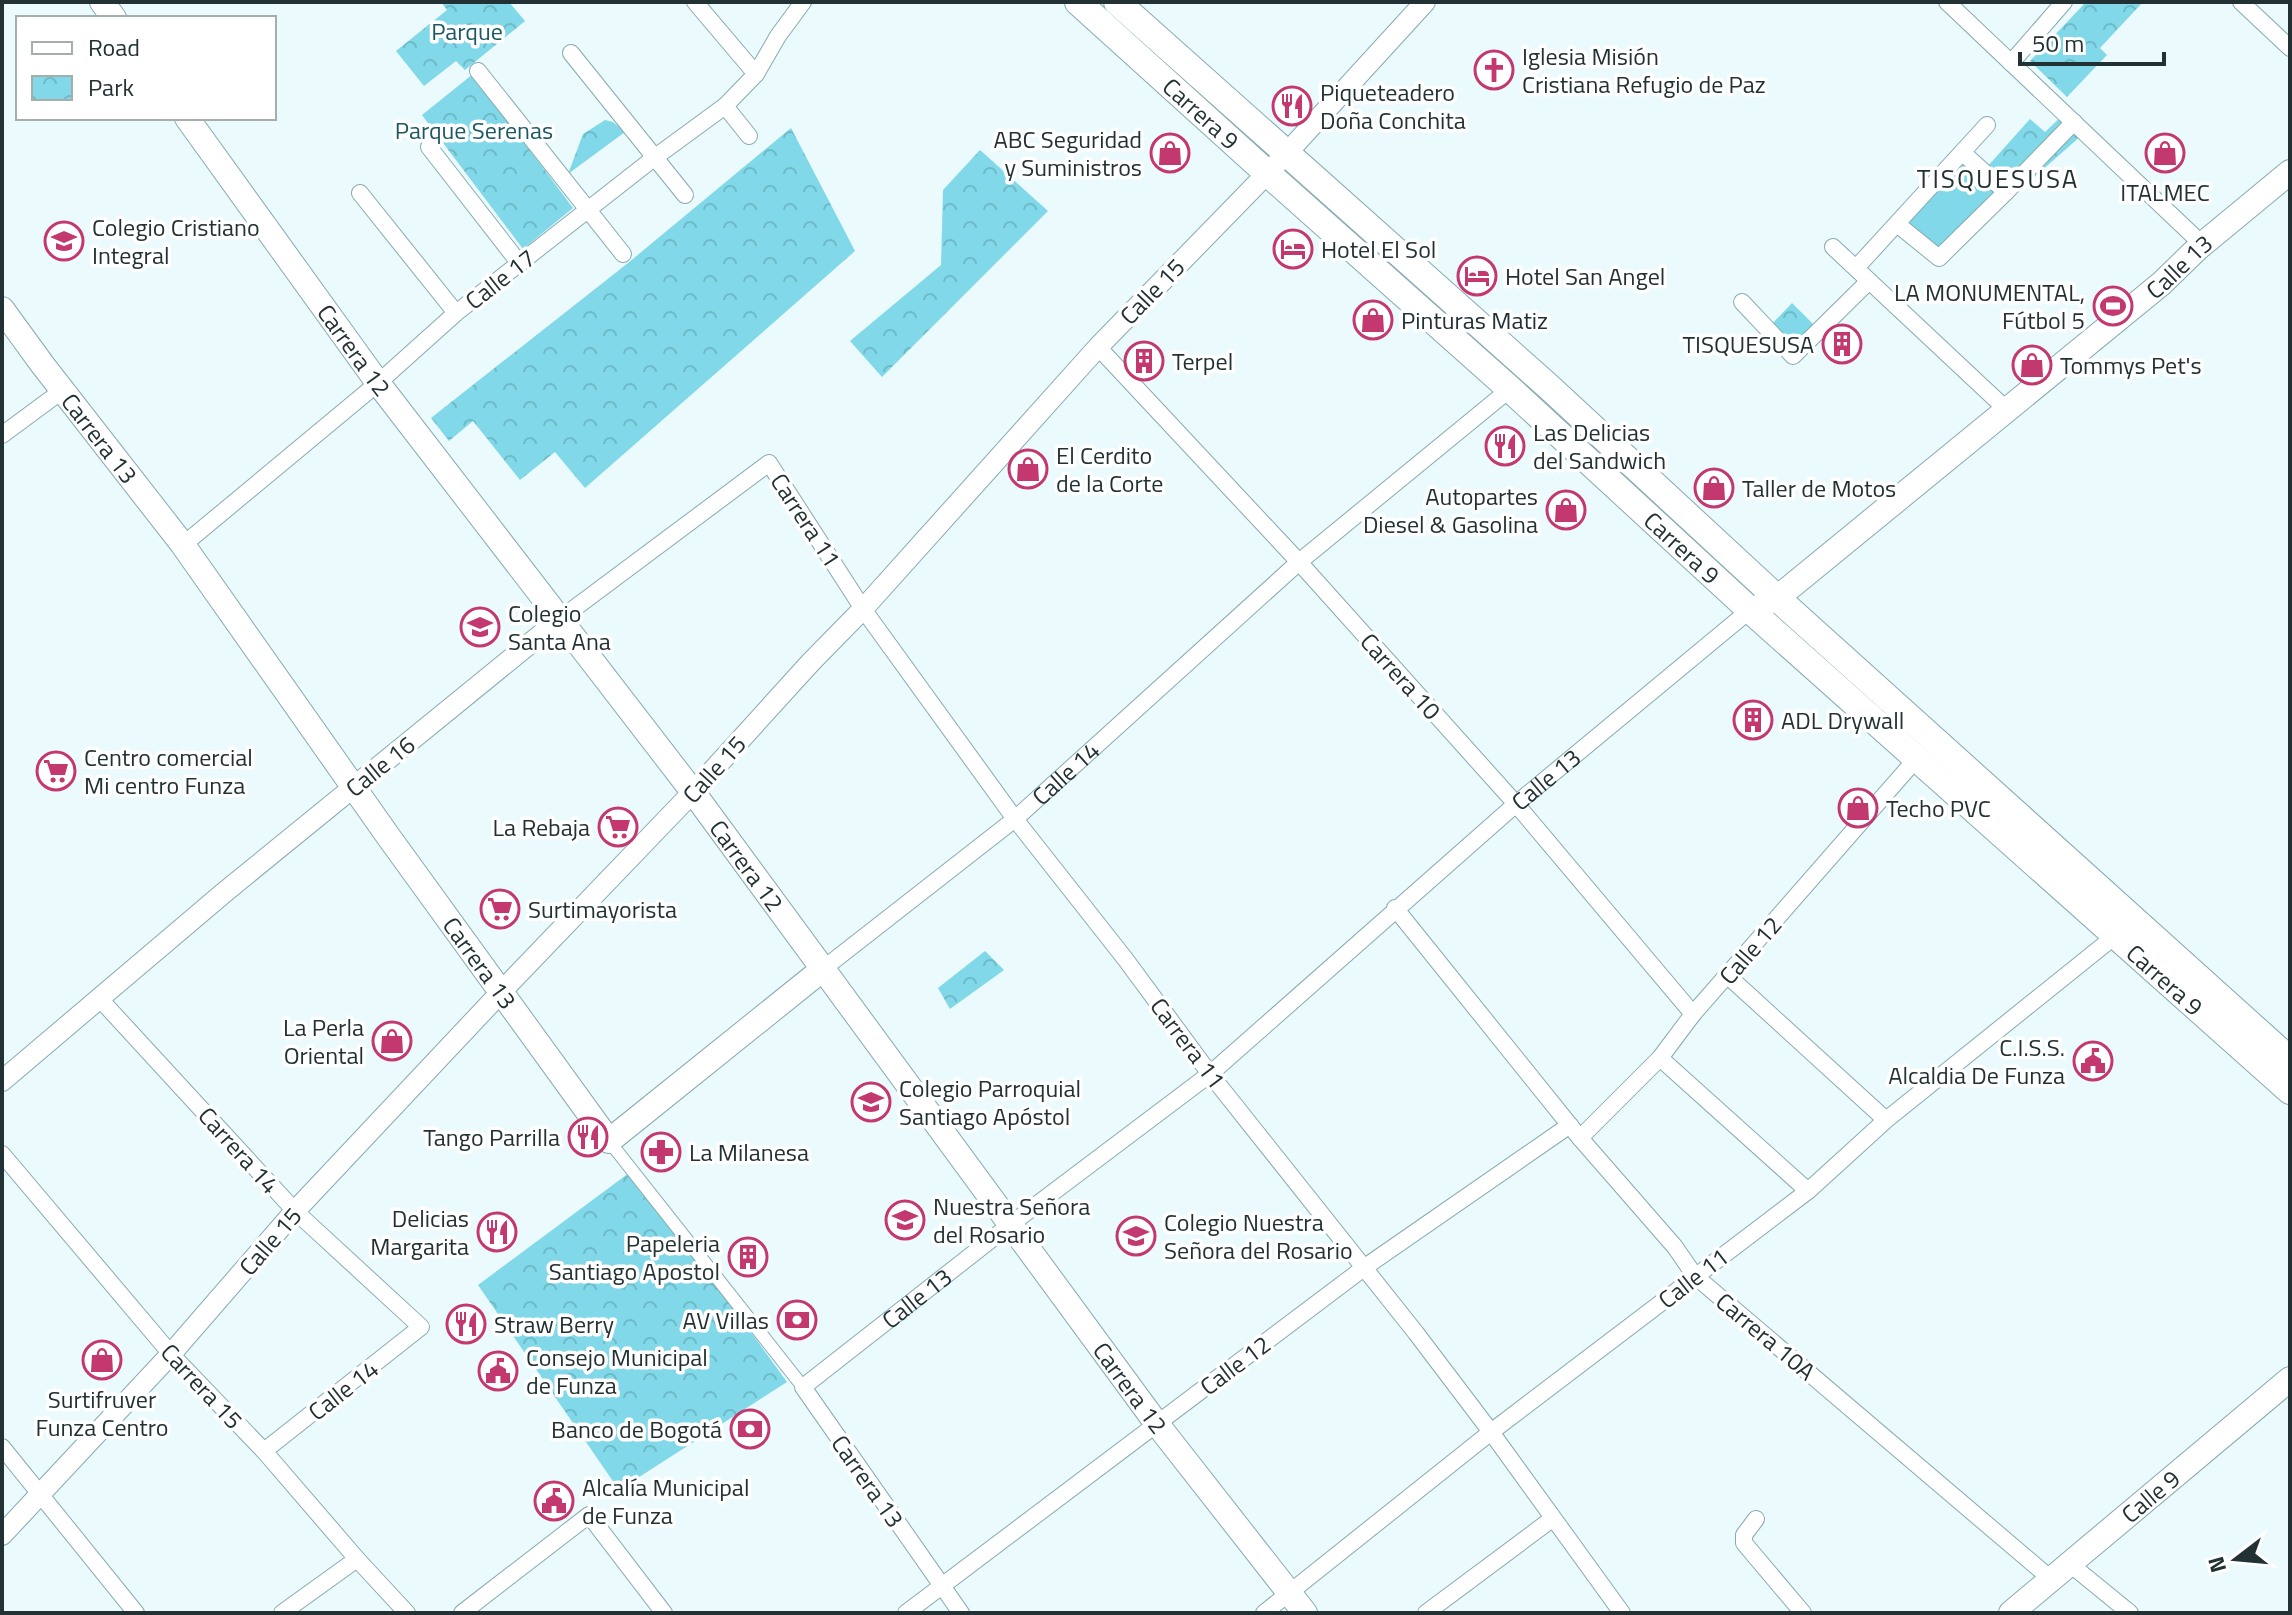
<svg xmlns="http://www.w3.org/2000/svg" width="2292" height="1615" font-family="'Titillium Web',sans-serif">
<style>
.park{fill:url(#park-crowns)}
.pitch{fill:#80d8e8}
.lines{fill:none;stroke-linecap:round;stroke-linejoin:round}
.pedestrian-casing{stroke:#86aab1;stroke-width:14}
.minor-casing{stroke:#86aab1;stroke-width:18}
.tertiary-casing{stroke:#86aab1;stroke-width:22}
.secondary-casing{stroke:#86aab1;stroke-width:26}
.primary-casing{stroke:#86aab1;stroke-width:28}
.pedestrian{stroke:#fff;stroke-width:12}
.minor{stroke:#fff;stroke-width:16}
.tertiary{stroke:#fff;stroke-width:20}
.secondary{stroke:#fff;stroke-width:24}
.primary{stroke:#fff;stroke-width:26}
.labels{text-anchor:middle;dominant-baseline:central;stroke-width:7;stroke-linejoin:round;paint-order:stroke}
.park-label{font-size:24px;fill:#1a5862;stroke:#fff}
.poi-label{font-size:24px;fill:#223133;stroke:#fff;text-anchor:start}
.street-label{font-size:24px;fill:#223133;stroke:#fff}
.neighbourhood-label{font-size:26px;letter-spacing:2px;fill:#223133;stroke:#fff}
</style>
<defs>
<pattern id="park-crowns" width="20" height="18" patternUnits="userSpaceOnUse" patternTransform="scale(2)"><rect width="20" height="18" fill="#80d8e8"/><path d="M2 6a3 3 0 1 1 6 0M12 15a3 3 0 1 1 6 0" fill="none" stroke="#6ebac7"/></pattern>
</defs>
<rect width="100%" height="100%" fill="#ebfafd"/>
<g class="park">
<path d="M441 2H509L525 21 465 70 456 61 424 86 396 51 447 10Z"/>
<path d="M2086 2H2143L2100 48 2107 55 2067 97 2030 61Z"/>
<path d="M473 74 573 208 523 249 422 115Z"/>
<path d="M2063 115 2082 135 2015 194 1987 167 2030 119 2045 132Z"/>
<path d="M605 120 613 122 625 132 568 174 583 134Z"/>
<path d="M791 128 855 251 585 488 555 452 520 480 473 421 449 441 431 418 628 263Z"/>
<path d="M980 150 1048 211 882 377 850 341 941 265 943 190Z"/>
<path d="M1792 303 1815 326 1794 347 1772 324Z"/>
<path d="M985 951 1004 970 950 1009 938 988Z"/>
<path d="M633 1170 787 1382 619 1490 478 1285Z"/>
</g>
<path class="pitch" d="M1963 161 1998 193 1942 253 1907 221Z"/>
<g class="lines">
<defs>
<path id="pedestrian" d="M609 1141 803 1387"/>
<g id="minor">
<path d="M695 2 756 74"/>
<path d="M1947 2 2203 245"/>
<path d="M2241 2 2290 48"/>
<path d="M571 53 685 195"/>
<path d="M2011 63 2064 2"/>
<path d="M478 71 623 254"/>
<path d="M725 106 749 136"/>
<path d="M429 147 520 264"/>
<path d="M1963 153 2006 192"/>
<path d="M360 193 456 313"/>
<path d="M1897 224 1939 258 2006 192 2074 122"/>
<path d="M1833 247 2006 409"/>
<path d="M1856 268 1987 125"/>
<path d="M1742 302 1793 356 1868 282"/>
<path d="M1098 347 1299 562 1516 804 1693 1014"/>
<path d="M2 435 63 390"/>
<path d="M183 545 378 383 456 313 654 158 725 106 756 74 778 36 803 2"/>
<path d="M560 619 769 463 863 609 1015 819 1126 960 1210 1074 1416 1333 1491 1432 1622 1613"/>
<path d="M1395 908 1580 1138 1675 1247 1695 1276 2051 1579"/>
<path id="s1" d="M823 969 1015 819 1299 562 1510 389"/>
<path d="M1728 976 1886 1120"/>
<path d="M99 998 295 1211 421 1327 264 1451"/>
<path d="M1660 1058 1808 1191"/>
<path d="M1580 1138 1660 1058 1693 1014 1917 758"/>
<path d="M2 1154 171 1354 264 1451 357 1559 407 1613"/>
<path d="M2 1447 136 1613"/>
<path d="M1756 1519 1744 1535V1543L1803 1613"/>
<path d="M2070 1564 2130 1613"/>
<path d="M282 1613 357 1559"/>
<path d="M462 1613 589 1515 664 1613"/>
<path d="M906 1613 1365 1267 1570 1125"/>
<path id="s2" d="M961 1613 803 1387 1011 1224 1210 1074 1516 804 1750 610"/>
<path d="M1264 1613 1491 1432 1808 1191 1886 1120 2115 936"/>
<path d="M1426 1613 1552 1519"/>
</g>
<g id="tertiary">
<path d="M2 1081 226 891 560 619"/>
<path d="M2 1535 171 1354 295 1211 502 991 693 792 811 662 863 609 1098 347 1286 154 1425 2"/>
</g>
<g id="secondary">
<path d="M102 2 114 18"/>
<path id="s3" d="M187 118 378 383 693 792 1157 1424 1305 1613"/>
<path id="s4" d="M2 309 42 364 183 545 388 836 609 1141 823 969"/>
<path id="s5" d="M1760 606 1777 598 2162 283 2198 248 2290 172"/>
<path id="s6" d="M2011 1613 2290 1379"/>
</g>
<g id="primary">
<path id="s7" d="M1078 2 1266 172 1510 389 1750 610 2290 1091"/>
<path d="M1117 2 1549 387 1777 598 2290 1060"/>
</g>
</defs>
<use href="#pedestrian" class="pedestrian-casing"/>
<use href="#minor" class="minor-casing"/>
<use href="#tertiary" class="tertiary-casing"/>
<use href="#secondary" class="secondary-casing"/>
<use href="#primary" class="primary-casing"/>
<use href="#pedestrian" class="pedestrian"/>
<use href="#minor" class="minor"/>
<use href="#tertiary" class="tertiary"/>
<use href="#secondary" class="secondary"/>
<use href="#primary" class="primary"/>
</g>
<defs>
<symbol id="church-ring" viewBox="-11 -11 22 22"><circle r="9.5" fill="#fff" stroke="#c3386f" stroke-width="1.5"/><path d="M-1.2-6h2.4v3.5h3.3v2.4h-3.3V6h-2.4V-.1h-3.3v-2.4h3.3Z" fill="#c3386f"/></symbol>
<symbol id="restaurant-ring" viewBox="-11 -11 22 22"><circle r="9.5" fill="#fff" stroke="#c3386f" stroke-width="1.5"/><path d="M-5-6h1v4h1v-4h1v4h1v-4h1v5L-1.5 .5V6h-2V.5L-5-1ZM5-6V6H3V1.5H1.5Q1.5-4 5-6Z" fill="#c3386f"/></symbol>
<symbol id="shop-ring" viewBox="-11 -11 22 22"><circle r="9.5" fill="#fff" stroke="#c3386f" stroke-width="1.5"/><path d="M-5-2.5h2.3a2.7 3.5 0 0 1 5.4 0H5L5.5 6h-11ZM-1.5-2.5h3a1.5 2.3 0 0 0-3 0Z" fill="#c3386f"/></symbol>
<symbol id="school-ring" viewBox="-11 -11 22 22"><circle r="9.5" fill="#fff" stroke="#c3386f" stroke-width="1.5"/><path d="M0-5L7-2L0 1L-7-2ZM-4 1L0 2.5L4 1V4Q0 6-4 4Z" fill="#c3386f"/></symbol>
<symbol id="hotel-ring" viewBox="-11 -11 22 22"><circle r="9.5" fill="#fff" stroke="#c3386f" stroke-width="1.5"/><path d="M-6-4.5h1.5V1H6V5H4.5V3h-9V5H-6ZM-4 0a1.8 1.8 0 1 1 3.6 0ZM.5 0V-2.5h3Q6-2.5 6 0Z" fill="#c3386f"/></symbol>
<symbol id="stadium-ring" viewBox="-11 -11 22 22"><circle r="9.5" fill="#fff" stroke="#c3386f" stroke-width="1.5"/><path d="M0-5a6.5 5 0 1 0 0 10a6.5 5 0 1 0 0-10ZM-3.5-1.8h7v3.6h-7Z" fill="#c3386f"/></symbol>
<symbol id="building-ring" viewBox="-11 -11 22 22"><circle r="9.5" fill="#fff" stroke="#c3386f" stroke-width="1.5"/><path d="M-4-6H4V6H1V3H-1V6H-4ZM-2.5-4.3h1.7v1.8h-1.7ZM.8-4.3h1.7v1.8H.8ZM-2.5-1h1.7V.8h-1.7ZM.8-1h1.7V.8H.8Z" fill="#c3386f"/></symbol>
<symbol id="supermarket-ring" viewBox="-11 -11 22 22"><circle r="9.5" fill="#fff" stroke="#c3386f" stroke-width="1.5"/><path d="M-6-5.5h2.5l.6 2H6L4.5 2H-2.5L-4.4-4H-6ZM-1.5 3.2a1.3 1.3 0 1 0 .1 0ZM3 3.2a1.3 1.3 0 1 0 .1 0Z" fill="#c3386f"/></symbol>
<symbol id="civic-ring" viewBox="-11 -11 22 22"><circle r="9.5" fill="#fff" stroke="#c3386f" stroke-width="1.5"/><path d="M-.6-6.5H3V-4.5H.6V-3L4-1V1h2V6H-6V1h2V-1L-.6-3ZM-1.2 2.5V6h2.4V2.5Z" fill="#c3386f"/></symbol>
<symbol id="pharmacy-ring" viewBox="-11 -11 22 22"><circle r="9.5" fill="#fff" stroke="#c3386f" stroke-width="1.5"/><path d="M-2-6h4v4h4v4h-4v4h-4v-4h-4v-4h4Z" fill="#c3386f"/></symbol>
<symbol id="bank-ring" viewBox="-11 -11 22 22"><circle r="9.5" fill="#fff" stroke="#c3386f" stroke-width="1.5"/><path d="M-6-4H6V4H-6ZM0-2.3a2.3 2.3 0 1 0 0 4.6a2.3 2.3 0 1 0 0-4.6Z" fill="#c3386f"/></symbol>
</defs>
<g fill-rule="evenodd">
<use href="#church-ring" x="1472" y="48" width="44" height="44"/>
<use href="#restaurant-ring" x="1270" y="84" width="44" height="44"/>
<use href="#shop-ring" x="1148" y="131" width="44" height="44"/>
<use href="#shop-ring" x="2143" y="131" width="44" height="44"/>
<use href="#school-ring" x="42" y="219" width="44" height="44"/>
<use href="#hotel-ring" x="1271" y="227" width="44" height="44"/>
<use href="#hotel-ring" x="1455" y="254" width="44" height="44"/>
<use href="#stadium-ring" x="2091" y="284" width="44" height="44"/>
<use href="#shop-ring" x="1351" y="298" width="44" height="44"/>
<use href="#building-ring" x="1820" y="322" width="44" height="44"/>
<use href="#building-ring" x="1122" y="339" width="44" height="44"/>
<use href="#shop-ring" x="2010" y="343" width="44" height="44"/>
<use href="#restaurant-ring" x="1483" y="424" width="44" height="44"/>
<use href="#shop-ring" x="1006" y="447" width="44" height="44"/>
<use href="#shop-ring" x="1692" y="466" width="44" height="44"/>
<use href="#shop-ring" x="1544" y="488" width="44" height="44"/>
<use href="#school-ring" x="458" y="605" width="44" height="44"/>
<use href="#building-ring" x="1731" y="698" width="44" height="44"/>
<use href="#supermarket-ring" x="34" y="749" width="44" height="44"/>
<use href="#shop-ring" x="1836" y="786" width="44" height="44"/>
<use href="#supermarket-ring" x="596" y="805" width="44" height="44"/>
<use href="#supermarket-ring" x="478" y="887" width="44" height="44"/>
<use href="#shop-ring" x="370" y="1019" width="44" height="44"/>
<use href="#civic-ring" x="2071" y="1039" width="44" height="44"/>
<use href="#school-ring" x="849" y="1080" width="44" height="44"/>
<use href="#restaurant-ring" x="566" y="1115" width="44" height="44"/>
<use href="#pharmacy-ring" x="639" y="1130" width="44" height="44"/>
<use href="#school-ring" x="883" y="1198" width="44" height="44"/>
<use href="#restaurant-ring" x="475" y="1210" width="44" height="44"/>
<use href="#school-ring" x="1114" y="1214" width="44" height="44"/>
<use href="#building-ring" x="726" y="1235" width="44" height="44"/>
<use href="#bank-ring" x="775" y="1298" width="44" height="44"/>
<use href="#restaurant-ring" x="444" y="1302" width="44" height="44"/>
<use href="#shop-ring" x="80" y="1338" width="44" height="44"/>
<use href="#civic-ring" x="476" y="1349" width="44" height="44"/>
<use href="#bank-ring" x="728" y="1407" width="44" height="44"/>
<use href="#civic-ring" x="532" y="1479" width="44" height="44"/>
</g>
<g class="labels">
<g class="park-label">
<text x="467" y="31">Parque</text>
<text x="474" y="130">Parque Serenas</text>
</g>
<g class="poi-label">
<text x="1522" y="56">Iglesia Misión<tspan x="1522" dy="28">Cristiana Refugio de Paz</tspan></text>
<text x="1320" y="92">Piqueteadero<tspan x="1320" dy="28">Doña Conchita</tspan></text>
<text x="1142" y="139" text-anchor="end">ABC Seguridad<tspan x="1142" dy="28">y Suministros</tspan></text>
<text x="2165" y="192" text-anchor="middle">ITALMEC</text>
<text x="92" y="227">Colegio Cristiano<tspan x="92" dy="28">Integral</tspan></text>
<text x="1321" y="249">Hotel El Sol</text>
<text x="1505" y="276">Hotel San Angel</text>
<text x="2085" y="292" text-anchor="end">LA MONUMENTAL,<tspan x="2085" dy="28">Fútbol 5</tspan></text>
<text x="1401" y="320">Pinturas Matiz</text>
<text x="1814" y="344" text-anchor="end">TISQUESUSA</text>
<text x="1172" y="361">Terpel</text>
<text x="2060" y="365">Tommys Pet's</text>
<text x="1533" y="432">Las Delicias<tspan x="1533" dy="28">del Sandwich</tspan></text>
<text x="1056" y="455">El Cerdito<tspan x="1056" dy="28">de la Corte</tspan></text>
<text x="1742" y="488">Taller de Motos</text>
<text x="1538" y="496" text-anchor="end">Autopartes<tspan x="1538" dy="28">Diesel &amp; Gasolina</tspan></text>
<text x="508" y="613">Colegio<tspan x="508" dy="28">Santa Ana</tspan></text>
<text x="1781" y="720">ADL Drywall</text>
<text x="84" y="757">Centro comercial<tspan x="84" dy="28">Mi centro Funza</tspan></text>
<text x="1886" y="808">Techo PVC</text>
<text x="590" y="827" text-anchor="end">La Rebaja</text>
<text x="528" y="909">Surtimayorista</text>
<text x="364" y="1027" text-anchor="end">La Perla<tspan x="364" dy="28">Oriental</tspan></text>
<text x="2065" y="1047" text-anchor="end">C.I.S.S.<tspan x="2065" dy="28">Alcaldia De Funza</tspan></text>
<text x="899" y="1088">Colegio Parroquial<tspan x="899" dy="28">Santiago Apóstol</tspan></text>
<text x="560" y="1137" text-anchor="end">Tango Parrilla</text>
<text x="689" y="1152">La Milanesa</text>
<text x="933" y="1206">Nuestra Señora<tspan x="933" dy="28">del Rosario</tspan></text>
<text x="469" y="1218" text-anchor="end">Delicias<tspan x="469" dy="28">Margarita</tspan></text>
<text x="1164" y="1222">Colegio Nuestra<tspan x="1164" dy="28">Señora del Rosario</tspan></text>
<text x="720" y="1243" text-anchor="end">Papeleria<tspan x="720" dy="28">Santiago Apostol</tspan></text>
<text x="769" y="1320" text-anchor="end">AV Villas</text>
<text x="494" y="1324">Straw Berry</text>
<text x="526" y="1357">Consejo Municipal<tspan x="526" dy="28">de Funza</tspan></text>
<text x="102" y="1399" text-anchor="middle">Surtifruver<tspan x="102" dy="28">Funza Centro</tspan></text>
<text x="722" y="1429" text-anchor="end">Banco de Bogotá</text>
<text x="582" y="1487">Alcalía Municipal<tspan x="582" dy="28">de Funza</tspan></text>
</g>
<g class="street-label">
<text stroke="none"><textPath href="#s7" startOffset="166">Carrera 9</textPath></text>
<text stroke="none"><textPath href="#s5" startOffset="540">Calle 13</textPath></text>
<text transform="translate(500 279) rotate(-38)">Calle 17</text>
<text transform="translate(1152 291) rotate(-46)">Calle 15</text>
<text stroke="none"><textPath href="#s3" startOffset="286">Carrera 12</textPath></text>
<text stroke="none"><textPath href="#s4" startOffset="162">Carrera 13</textPath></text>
<text transform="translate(806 520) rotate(57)">Carrera 11</text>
<text stroke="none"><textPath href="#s7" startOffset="814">Carrera 9</textPath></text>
<text transform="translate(1401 676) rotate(48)">Carrera 10</text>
<text transform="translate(380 766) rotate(-39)">Calle 16</text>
<text transform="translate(714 769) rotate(-48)">Calle 15</text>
<text stroke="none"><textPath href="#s1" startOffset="312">Calle 14</textPath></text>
<text stroke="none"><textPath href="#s2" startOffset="1236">Calle 13</textPath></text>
<text stroke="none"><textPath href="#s3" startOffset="934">Carrera 12</textPath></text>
<text transform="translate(1750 950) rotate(-49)">Calle 12</text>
<text stroke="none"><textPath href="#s4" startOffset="810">Carrera 13</textPath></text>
<text stroke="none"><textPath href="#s7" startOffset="1462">Carrera 9</textPath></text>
<text transform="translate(1188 1043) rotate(53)">Carrera 11</text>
<text transform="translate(239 1150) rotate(48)">Carrera 14</text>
<text transform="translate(270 1241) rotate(-49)">Calle 15</text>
<text transform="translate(1693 1278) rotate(-38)">Calle 11</text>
<text stroke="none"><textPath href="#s2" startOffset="420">Calle 13</textPath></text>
<text transform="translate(1766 1336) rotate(40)">Carrera 10A</text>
<text transform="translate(1235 1365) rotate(-37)">Calle 12</text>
<text transform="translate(202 1386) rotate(47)">Carrera 15</text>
<text stroke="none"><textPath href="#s3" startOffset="1582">Carrera 12</textPath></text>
<text transform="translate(343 1390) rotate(-38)">Calle 14</text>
<text transform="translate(868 1481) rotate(55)">Carrera 13</text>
<text stroke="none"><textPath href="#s6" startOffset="182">Calle 9</textPath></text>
</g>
<g class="neighbourhood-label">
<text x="1998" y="178">TISQUESUSA</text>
</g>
</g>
<rect width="2292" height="1615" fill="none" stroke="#223133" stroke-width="8"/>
<rect x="16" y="16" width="260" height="104" fill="#ffffff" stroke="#a7adad" stroke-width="2"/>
<rect x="32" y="42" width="40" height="12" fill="#ffffff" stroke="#a7adad" stroke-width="2"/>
<text x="88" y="56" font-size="24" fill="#223133">Road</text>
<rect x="32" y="76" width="40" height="24" fill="url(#park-crowns)" stroke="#a7adad" stroke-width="2"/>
<text x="88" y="96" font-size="24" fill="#223133">Park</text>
<g transform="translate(2236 1559) rotate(254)" stroke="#ffffff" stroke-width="6" paint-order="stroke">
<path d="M0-6L14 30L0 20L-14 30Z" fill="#223133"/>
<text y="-12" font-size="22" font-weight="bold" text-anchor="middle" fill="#223133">N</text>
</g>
<path d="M2020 52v12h144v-12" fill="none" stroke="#223133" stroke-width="4"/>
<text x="2032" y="52" font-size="24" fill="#223133" stroke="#ffffff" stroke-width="6" paint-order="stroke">50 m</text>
</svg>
